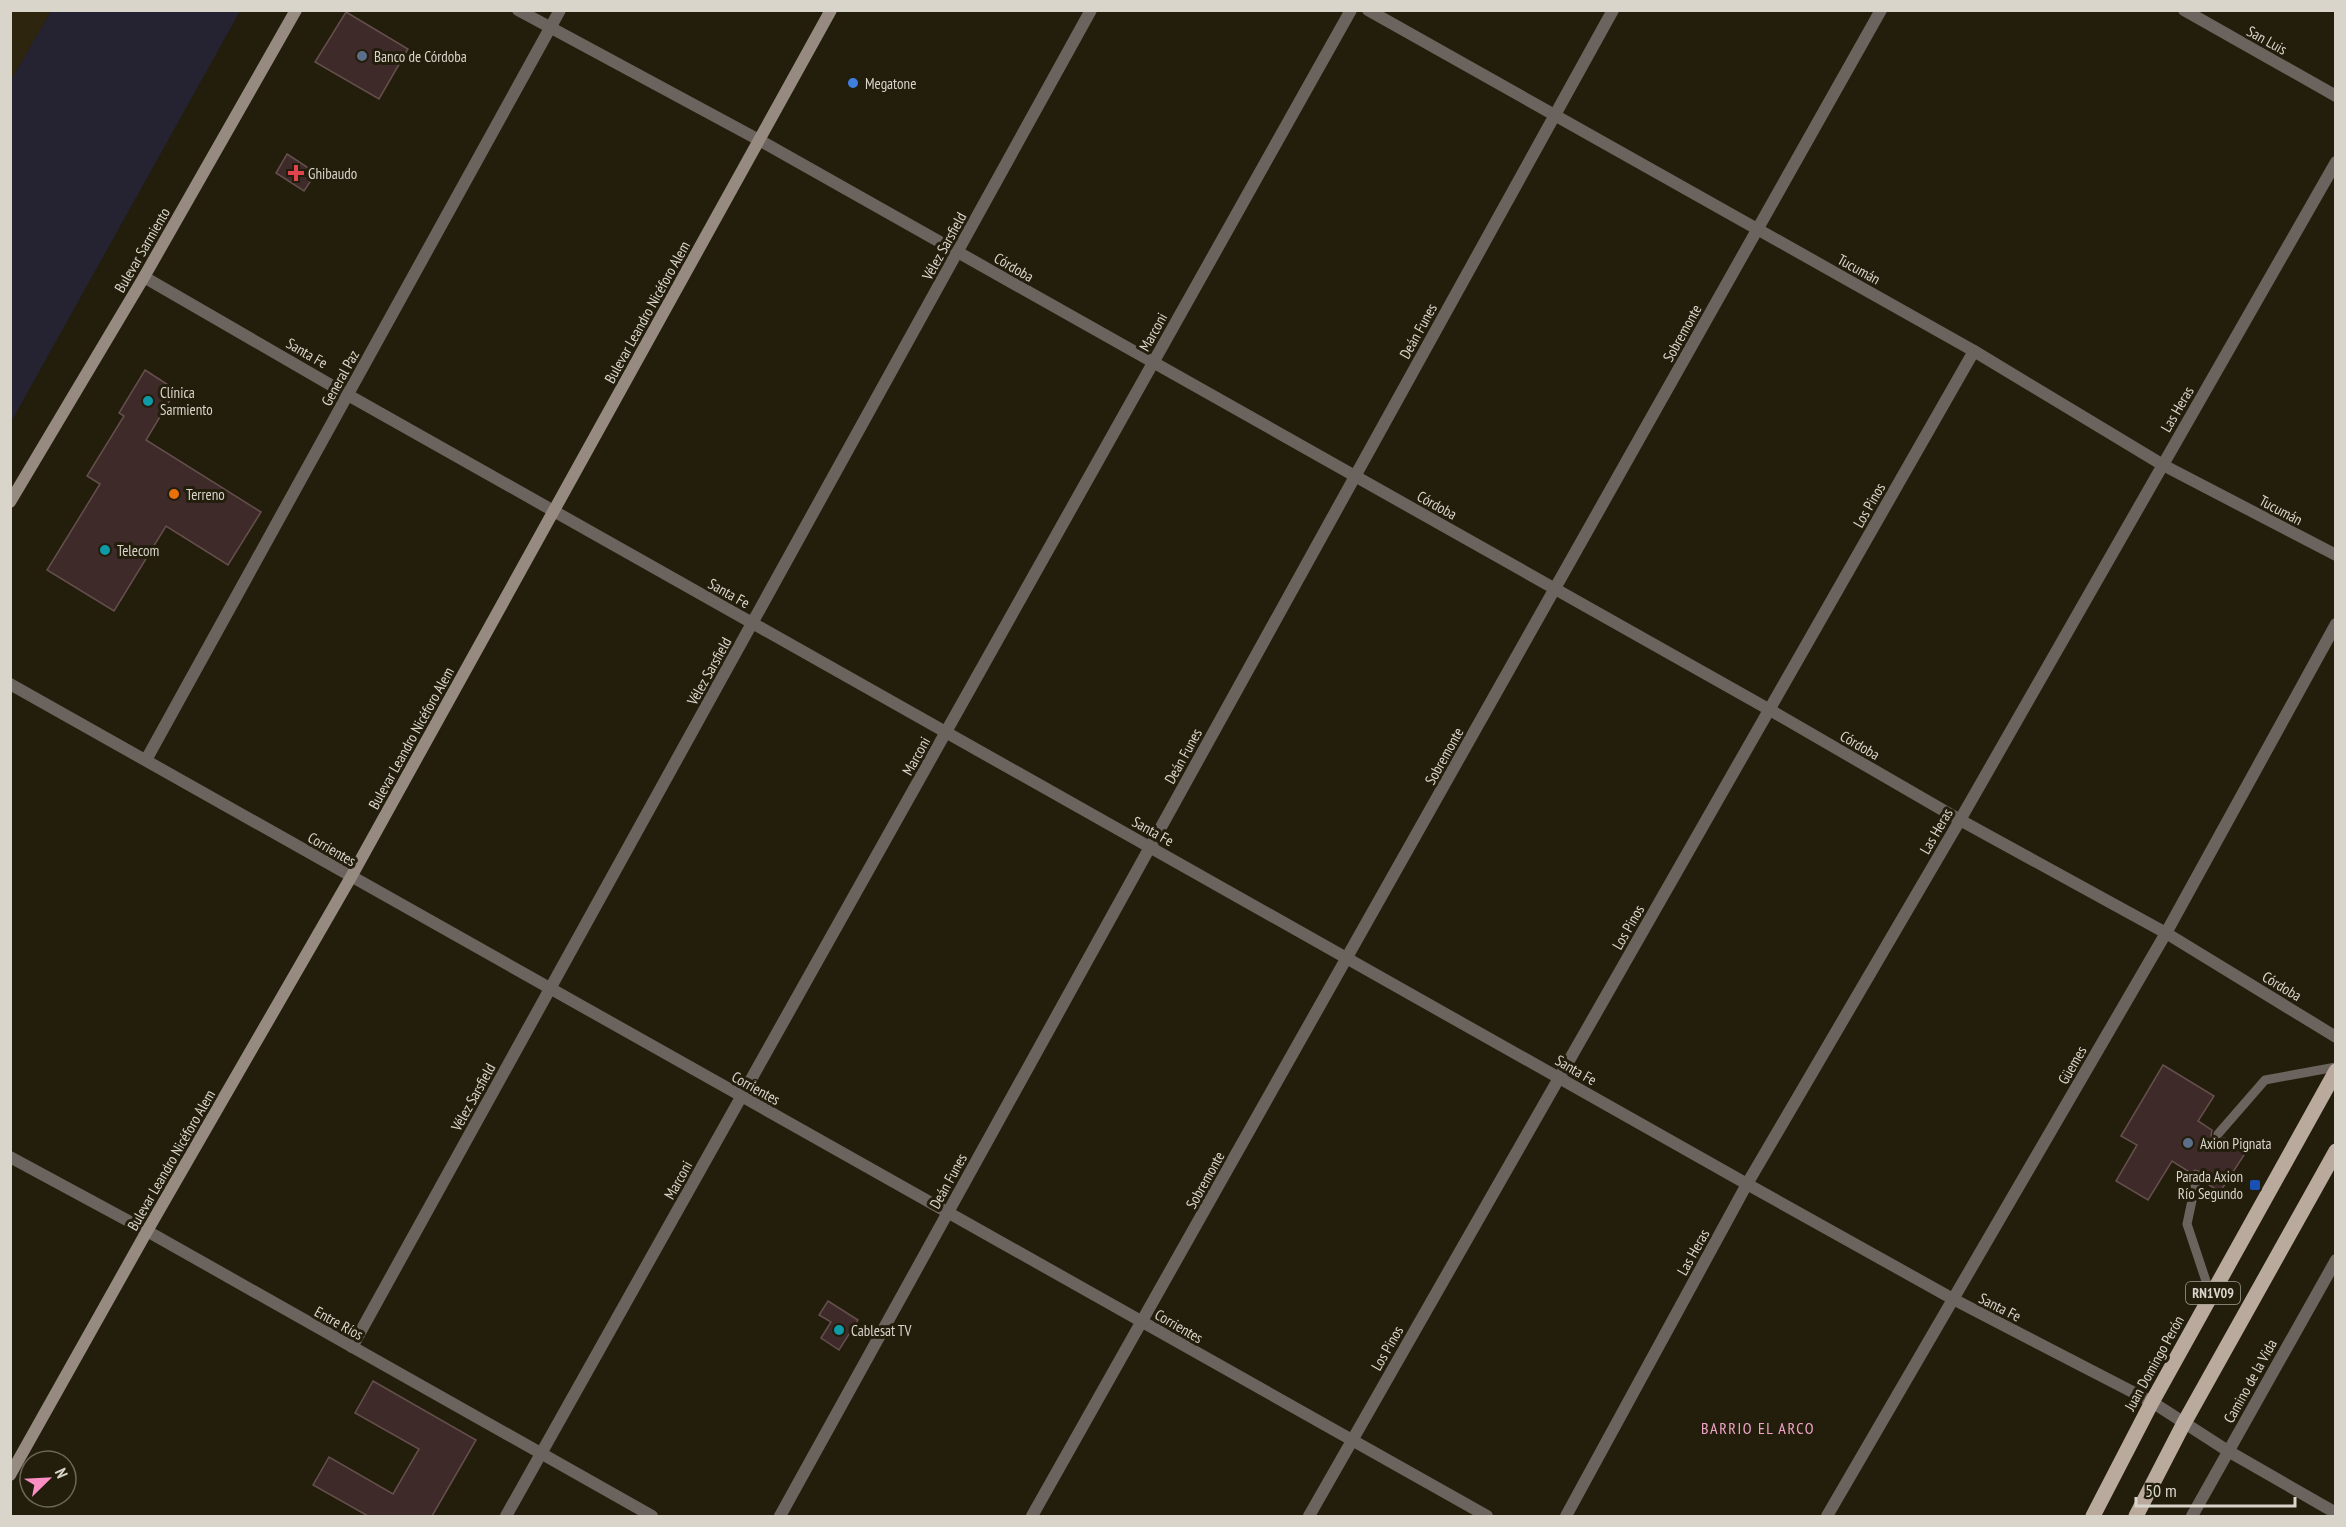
<svg xmlns="http://www.w3.org/2000/svg" width="2346" height="1527" font-family="'PT Sans Narrow',sans-serif">
<style>
.built{fill:#2d250d}
.industrial{fill:#252232}
.building{fill:#3e2b29;stroke:#654f4d;stroke-width:1.5}
.lines{fill:none;stroke-linecap:round;stroke-linejoin:round}
.lane{stroke:#6b635d;stroke-width:9}
.street{stroke:#6b635d;stroke-width:12}
.secondary{stroke:#978b81;stroke-width:12}
.primary{stroke:#b9aa9d;stroke-width:15}
.service-dot{fill:#5c6f8a;stroke:#231d0c;stroke-width:2}
.shop-dot{fill:#3f7fe0;stroke:#231d0c;stroke-width:2}
.health-dot{fill:#e0444e;stroke:#231d0c;stroke-width:2}
.culture-dot{fill:#0f9aa8;stroke:#231d0c;stroke-width:2}
.food-dot{fill:#e8710a;stroke:#231d0c;stroke-width:2}
.transit-dot{fill:#1a4fb4;stroke:#231d0c;stroke-width:2}
.labels{text-anchor:middle;dominant-baseline:central;stroke-width:6;stroke-linejoin:round;paint-order:stroke}
.shield{fill:#231d0c;stroke:#a29e92;stroke-width:1.5}
.shield-label{font-size:14px;font-weight:bold;fill:#d9d5cb}
.street-label{font-size:15px;fill:#d9d5cb;stroke:#231d0c}
.poi-label{font-size:15px;fill:#d9d5cb;stroke:#231d0c;text-anchor:start}
.neighbourhood-label{font-size:16px;letter-spacing:1.5px;fill:#f2a5c8;stroke:#231d0c}
</style>
<rect width="100%" height="100%" fill="#231d0c"/>
<path class="built" d="M11 11H51L11 80Z"/>
<path class="industrial" d="M51 11H240L11 422V80Z"/>
<g class="building">
<path d="M346 12 408 49 379 99 315 62Z"/>
<path d="M287 154 316 173 304 191 276 173Z"/>
<path d="M145 370 176 390 146 440 261 512 228 565 166 526 114 611 47 570 100 484 87 476 124 416 119 413Z"/>
<path d="M2163 1065 2214 1096 2198 1121 2212 1130 2211 1136 2214 1139 2220 1140 2224 1138 2246 1152 2220 1192 2203 1181 2201 1172 2195 1170 2191 1173 2172 1161 2148 1200 2116 1181 2137 1145 2121 1136Z"/>
<path d="M828 1301 858 1320 839 1350 821 1338 831 1322 819 1315Z"/>
<path d="M373 1381 476 1440 432 1516H368L313 1485 329 1457 393 1494 419 1449 355 1413Z"/>
</g>
<g class="lines">
<g class="lane">
<path d="M2218 1134 2265 1080 2336 1067"/>
<path d="M2197 1177 2187 1224 2211 1296"/>
</g>
<g class="street">
<path d="M518 10 759 140 1770 710 1960 820 2166 933 2336 1037"/>
<path d="M1368 10 1974 351 2163 465 2336 555"/>
<path d="M2184 10 2336 96"/>
<path d="M144 277 348 395 1747 1184 1953 1299 2152 1402 2228 1451 2336 1513"/>
<path d="M10 684 1487 1516"/>
<path d="M146 760 560 10"/>
<path d="M10 1157 147 1231 652 1516"/>
<path d="M352 1347 1091 10"/>
<path d="M506 1516 1351 10"/>
<path d="M780 1516 1613 10"/>
<path d="M1032 1516 1881 10"/>
<path d="M1309 1516 1974 351"/>
<path d="M1566 1516 1747 1184 1960 820 2336 162"/>
<path d="M1827 1516 2166 933 2336 624"/>
<path d="M2192 1516 2336 1260"/>
</g>
<g class="secondary">
<path d="M10 502 144 277 296 10"/>
<path d="M10 1475 147 1231 351 877 831 10"/>
</g>
<g class="primary">
<path d="M2093 1516 2152 1402 2336 1071"/>
<path d="M2136 1516 2184 1423 2336 1151"/>
</g>
</g>
<g class="service-dot">
<circle cx="362" cy="56" r="6"/>
<circle cx="2188" cy="1143" r="6"/>
</g>
<circle class="shop-dot" cx="853" cy="83" r="6"/>
<path class="health-dot" d="M293 164h6v6h6v6h-6v6h-6v-6h-6v-6h6z"/>
<g class="culture-dot">
<circle cx="148" cy="401" r="6"/>
<circle cx="105" cy="550" r="6"/>
<circle cx="839" cy="1330" r="6"/>
</g>
<circle class="food-dot" cx="174" cy="494" r="6"/>
<rect class="transit-dot" x="2249" y="1179" width="12" height="12" rx="3"/>
<g class="labels">
<rect class="shield" x="2186" y="1282" width="54" height="22" rx="4.5"/>
<g class="shield-label">
<text x="2213" y="1293">RN1V09</text>
</g>
<g class="street-label">
<text transform="translate(2267 40) rotate(29)">San Luis</text>
<text transform="translate(944 246) rotate(-61)">Vélez Sarsfield</text>
<text transform="translate(142 250) rotate(-60)">Bulevar Sarmiento</text>
<text transform="translate(1014 267) rotate(30)">Córdoba</text>
<text transform="translate(1859 269) rotate(29)">Tucumán</text>
<text transform="translate(647 312) rotate(-61)">Bulevar Leandro Nicéforo Alem</text>
<text transform="translate(1418 331) rotate(-61)">Deán Funes</text>
<text transform="translate(1153 332) rotate(-61)">Marconi</text>
<text transform="translate(1682 333) rotate(-61)">Sobremonte</text>
<text transform="translate(307 353) rotate(30)">Santa Fe</text>
<text transform="translate(340 378) rotate(-61)">General Paz</text>
<text transform="translate(2177 409) rotate(-60)">Las Heras</text>
<text transform="translate(1437 505) rotate(29)">Córdoba</text>
<text transform="translate(1869 505) rotate(-60)">Los Pinos</text>
<text transform="translate(2281 510) rotate(28)">Tucumán</text>
<text transform="translate(729 593) rotate(29)">Santa Fe</text>
<text transform="translate(709 671) rotate(-61)">Vélez Sarsfield</text>
<text transform="translate(411 738) rotate(-61)">Bulevar Leandro Nicéforo Alem</text>
<text transform="translate(1860 745) rotate(30)">Córdoba</text>
<text transform="translate(916 756) rotate(-61)">Marconi</text>
<text transform="translate(1183 756) rotate(-61)">Deán Funes</text>
<text transform="translate(1444 756) rotate(-61)">Sobremonte</text>
<text transform="translate(1153 831) rotate(29)">Santa Fe</text>
<text transform="translate(1936 831) rotate(-60)">Las Heras</text>
<text transform="translate(332 849) rotate(30)">Corrientes</text>
<text transform="translate(1628 927) rotate(-60)">Los Pinos</text>
<text transform="translate(2282 986) rotate(31)">Córdoba</text>
<text transform="translate(2072 1065) rotate(-60)">Güemes</text>
<text transform="translate(1576 1070) rotate(30)">Santa Fe</text>
<text transform="translate(756 1088) rotate(29)">Corrientes</text>
<text transform="translate(473 1097) rotate(-61)">Vélez Sarsfield</text>
<text transform="translate(171 1160) rotate(-60)">Bulevar Leandro Nicéforo Alem</text>
<text transform="translate(678 1180) rotate(-61)">Marconi</text>
<text transform="translate(1205 1180) rotate(-61)">Sobremonte</text>
<text transform="translate(948 1181) rotate(-61)">Deán Funes</text>
<text transform="translate(1693 1252) rotate(-61)">Las Heras</text>
<text transform="translate(2000 1307) rotate(27)">Santa Fe</text>
<text transform="translate(339 1323) rotate(29)">Entre Ríos</text>
<text transform="translate(1179 1326) rotate(30)">Corrientes</text>
<text transform="translate(1387 1348) rotate(-60)">Los Pinos</text>
<text transform="translate(2154 1363) rotate(-61)">Juan Domingo Perón</text>
<text transform="translate(2250 1381) rotate(-61)">Camino de la Vida</text>
</g>
<g class="poi-label">
<text x="374" y="56">Banco de Córdoba</text>
<text x="865" y="83">Megatone</text>
<text x="308" y="173">Ghibaudo</text>
<text x="160" y="392">Clínica<tspan x="160" dy="17">Sarmiento</tspan></text>
<text x="186" y="494">Terreno</text>
<text x="117" y="550">Telecom</text>
<text x="2200" y="1143">Axion Pignata</text>
<text x="2243" y="1176" text-anchor="end">Parada Axion<tspan x="2243" dy="17">Río Segundo</tspan></text>
<text x="851" y="1330">Cablesat TV</text>
</g>
<g class="neighbourhood-label">
<text x="1758" y="1428">BARRIO EL ARCO</text>
</g>
</g>
<rect width="2346" height="1527" fill="none" stroke="#d9d5cb" stroke-width="24"/>
<g transform="translate(48 1479) rotate(66)"><circle r="28" fill="#231d0c" stroke="#6c6758" stroke-width="1.5"/>
<path d="M0-4.5L10 22L0 15L-10 22Z" fill="#fb8fc3"/>
<text y="-9" font-size="16" font-weight="bold" text-anchor="middle" fill="#d9d5cb">N</text>
</g>
<path d="M2136 1497v9h159v-9" fill="none" stroke="#d9d5cb" stroke-width="3"/>
<text x="2145" y="1497" font-size="18" fill="#d9d5cb" stroke="#231d0c" stroke-width="4.5" paint-order="stroke">50 m</text>
</svg>
